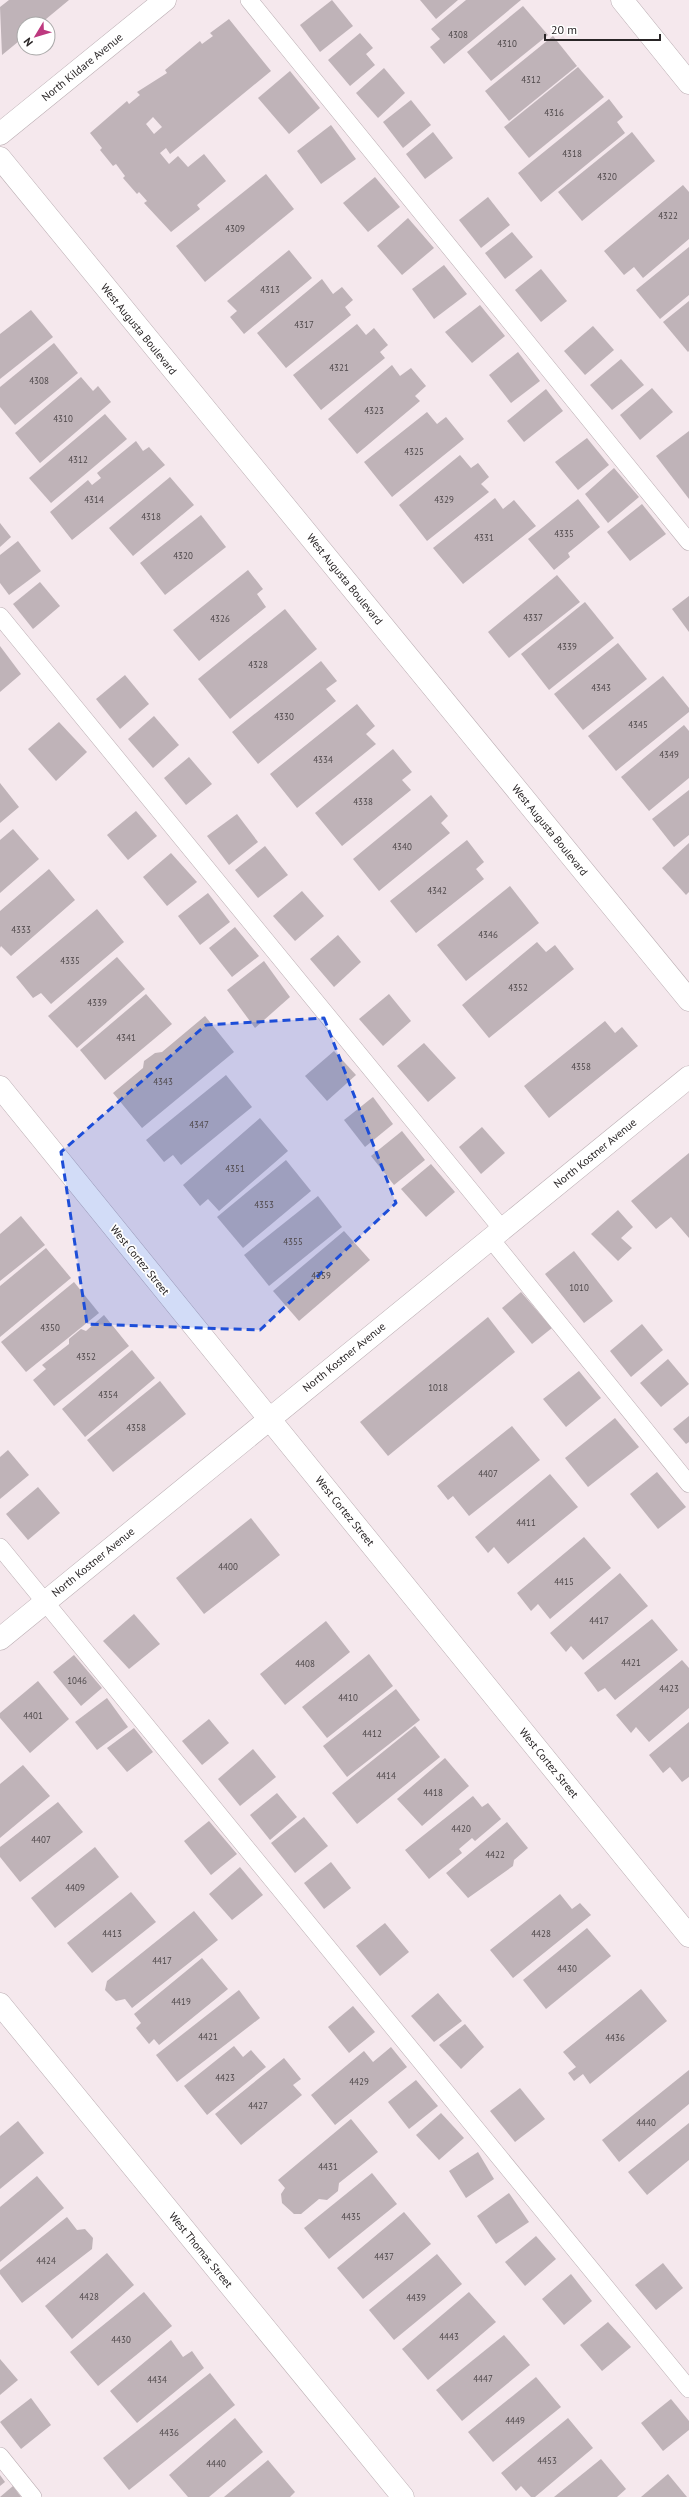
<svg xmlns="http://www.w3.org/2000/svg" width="689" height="2497" font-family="'PT Sans',sans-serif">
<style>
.building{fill:#bfb3b8;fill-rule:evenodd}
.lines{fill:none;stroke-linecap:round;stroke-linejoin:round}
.service-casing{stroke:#bbaeb3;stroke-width:18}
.minor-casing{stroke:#bbaeb3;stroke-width:23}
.tertiary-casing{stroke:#bbaeb3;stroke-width:23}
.service{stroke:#fff;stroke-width:17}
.minor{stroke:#fff;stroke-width:22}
.tertiary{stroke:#fff;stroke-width:22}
.marked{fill:#1d4ed8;fill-opacity:0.2;stroke:#1d4ed8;stroke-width:3;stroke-dasharray:8 5;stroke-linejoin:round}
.labels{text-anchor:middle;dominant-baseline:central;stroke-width:3.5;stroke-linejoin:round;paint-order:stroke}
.number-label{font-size:9px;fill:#4e484a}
.street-label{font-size:11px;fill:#292526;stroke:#fff}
</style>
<rect width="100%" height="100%" fill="#f5e8ed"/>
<g class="building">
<path d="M9 0H69L40 24H24V37L2 55 0 7Z"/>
<path d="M332 0 353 26 320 52 300 25Z"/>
<path d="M420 0H458L436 19Z"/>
<path d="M466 0H521L444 64 430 47 440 39 431 29Z"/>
<path d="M523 6 548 35 491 81 467 52Z"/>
<path d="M229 19 271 71 170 154 166 148 160 153 169 164 178 156 188 167 204 154 226 181 197 205 200 209 171 232 144 203 147 201 139 192 137 194 123 178 125 176 116 164 113 166 100 150 102 148 90 133 127 101 129 104 140 95 137 92 167 73 165 70 200 41 202 44 213 36 210 33ZM153 117 162 127 154 134 146 124Z"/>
<path d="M360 33 373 48 366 54 375 65 350 86 328 60Z"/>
<path d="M553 36 577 66 509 121 485 91Z"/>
<path d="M578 67 604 97 529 158 504 127Z"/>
<path d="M384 68 405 93 378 118 356 93Z"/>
<path d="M290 71 320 108 289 134 258 98Z"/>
<path d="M609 99 623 117 617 122 625 133 541 202 518 173Z"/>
<path d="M411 100 431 125 403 148 383 122Z"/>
<path d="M331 125 356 159 321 184 297 151Z"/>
<path d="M433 132 453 158 425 179 406 154Z"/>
<path d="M632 132 655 161 582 221 558 192Z"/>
<path d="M266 174 294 209 205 282 176 246Z"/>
<path d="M375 177 400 207 368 232 343 203Z"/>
<path d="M683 185 689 192V239L643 278 634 267 624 275 604 251Z"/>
<path d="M488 197 510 225 481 248 459 220Z"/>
<path d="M408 218 434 248 402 275 377 246Z"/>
<path d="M512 232 533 257 505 279 485 253Z"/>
<path d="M689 247V295L660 319 636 290Z"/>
<path d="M289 250 312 278 244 334 230 317 237 311 227 301Z"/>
<path d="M444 265 467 294 434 319 412 289Z"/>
<path d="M541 269 567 301 541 322 515 290Z"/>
<path d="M322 279 333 294 342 287 353 300 345 307 351 315 286 368 257 333Z"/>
<path d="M689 301V351L688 352 663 322Z"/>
<path d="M480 305 505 336 472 363 445 332Z"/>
<path d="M31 310 53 337 0 379V334Z"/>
<path d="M357 324 366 335 374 328 388 345 380 352 385 358 321 410 293 375Z"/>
<path d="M593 326 614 350 585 375 564 351Z"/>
<path d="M54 343 78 373 15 425 0 407V387Z"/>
<path d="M518 352 540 381 511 403 489 375Z"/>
<path d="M621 359 644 385 612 410 590 385Z"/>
<path d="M392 365 400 376 411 368 426 386 415 396 420 401 357 454 328 419Z"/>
<path d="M81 377 93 391 98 386 111 402 40 463 15 433Z"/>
<path d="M652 388 673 412 640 440 620 415Z"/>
<path d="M546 389 563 411 524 442 507 421Z"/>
<path d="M427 412 437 424 446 417 464 439 392 497 364 462Z"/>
<path d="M105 414 127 439 51 503 29 478Z"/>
<path d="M689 431V499L656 456Z"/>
<path d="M587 438 609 465 578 490 555 462Z"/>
<path d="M136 441 143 451 149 447 165 465 72 540 50 512 88 480 92 485 101 478 97 473Z"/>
<path d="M460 455 471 468 478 463 489 477 481 484 489 492 427 541 399 505Z"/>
<path d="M614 468 639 497 608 523 585 494Z"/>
<path d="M170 477 194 505 133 556 109 528Z"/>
<path d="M495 498 503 509 514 500 536 526 463 584 433 548Z"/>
<path d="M578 499 600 527 568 553 570 557 554 570 528 539Z"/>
<path d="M642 504 666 534 630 561 607 532Z"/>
<path d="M201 515 226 547 165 595 140 563Z"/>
<path d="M0 523 11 537 0 547Z"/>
<path d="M18 541 41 571 9 595 0 583V555Z"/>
<path d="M248 570 263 589 257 594 266 607 199 661 173 630Z"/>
<path d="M557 575 580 602 509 658 488 632Z"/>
<path d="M40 582 60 606 33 629 13 604Z"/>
<path d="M689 596V632L672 609Z"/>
<path d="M585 602 614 638 549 690 521 654Z"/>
<path d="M285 609 317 649 230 719 198 679Z"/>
<path d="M618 643 647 679 583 730 554 694Z"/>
<path d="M0 646 21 674 0 692Z"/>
<path d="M321 661 337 681 326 689 336 701 258 764 232 732Z"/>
<path d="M125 675 149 704 120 729 96 699Z"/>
<path d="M663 676 689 708V712L616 771 588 736Z"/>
<path d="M357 704 375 726 366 734 376 744 297 808 270 774Z"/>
<path d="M154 716 179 745 153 768 128 739Z"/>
<path d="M59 722 87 752 56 781 28 749Z"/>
<path d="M684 725 689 731V778L649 811 621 777Z"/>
<path d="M393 749 412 772 402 780 411 790 342 846 315 813Z"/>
<path d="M189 757 212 784 186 805 164 778Z"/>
<path d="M0 783 19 807 0 823Z"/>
<path d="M689 790V835L674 847 652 819Z"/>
<path d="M431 795 448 816 441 823 450 833 379 891 353 859Z"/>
<path d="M136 811 157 836 128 860 107 835Z"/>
<path d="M237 814 258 842 229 865 207 836Z"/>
<path d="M13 829 39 859 0 893V840Z"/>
<path d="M467 840 484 862 476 869 484 879 416 933 390 901Z"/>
<path d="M689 843V892L686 895 662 868Z"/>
<path d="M265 846 288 875 258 898 235 870Z"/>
<path d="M171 853 197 882 167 906 143 877Z"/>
<path d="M49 869 75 900 11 956 1 946 0 948V911Z"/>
<path d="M510 886 539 923 466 981 437 945Z"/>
<path d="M302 891 324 916 295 941 273 916Z"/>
<path d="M208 893 230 922 200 945 178 916Z"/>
<path d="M97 909 124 942 51 1004 41 993 33 998 16 977Z"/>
<path d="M235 927 259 956 232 977 209 948Z"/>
<path d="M338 935 361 962 334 987 310 959Z"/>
<path d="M537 942 546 952 555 945 574 969 489 1038 462 1005Z"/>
<path d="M117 957 145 989 77 1048 48 1016Z"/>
<path d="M264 961 290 997 255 1028 227 990Z"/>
<path d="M146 994 172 1024 105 1080 80 1050Z"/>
<path d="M389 994 411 1021 383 1046 359 1019Z"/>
<path d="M205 1016 234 1052 142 1128 113 1093 143 1068 144 1061 155 1053 162 1052Z"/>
<path d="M605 1021 615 1033 622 1027 638 1046 549 1118 524 1086Z"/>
<path d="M424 1043 456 1078 428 1102 397 1066Z"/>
<path d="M334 1051 356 1075 327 1101 305 1076Z"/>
<path d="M226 1075 252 1107 181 1165 173 1155 164 1162 146 1140Z"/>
<path d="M373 1097 393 1124 365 1147 344 1120Z"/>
<path d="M260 1118 288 1151 219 1211 208 1199 200 1206 183 1185Z"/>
<path d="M482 1127 505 1153 481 1174 459 1147Z"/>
<path d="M402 1131 425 1160 394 1185 371 1156Z"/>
<path d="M689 1153V1238L671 1217 656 1229 631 1201Z"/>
<path d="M286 1160 311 1191 243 1248 217 1217Z"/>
<path d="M431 1164 455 1192 426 1217 401 1189Z"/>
<path d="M318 1196 342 1227 269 1286 244 1255Z"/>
<path d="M618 1210 633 1227 621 1238 632 1248 618 1261 591 1234Z"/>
<path d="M21 1216 45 1245 0 1281V1234Z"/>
<path d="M344 1231 370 1260 299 1321 273 1291Z"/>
<path d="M46 1248 71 1278 0 1337V1286Z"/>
<path d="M574 1251 613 1301 584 1323 545 1274Z"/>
<path d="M74 1282 99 1313 26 1372 1 1342Z"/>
<path d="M521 1292 552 1328 532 1344 502 1308Z"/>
<path d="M104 1315 129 1346 54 1406 33 1380 46 1369 42 1365 69 1344V1339L81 1329 86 1331Z"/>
<path d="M488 1317 515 1352 388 1456 360 1422Z"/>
<path d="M642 1324 663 1350 631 1377 610 1351Z"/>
<path d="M132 1350 155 1378 85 1437 62 1409Z"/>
<path d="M668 1359 689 1384 661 1407 640 1383Z"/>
<path d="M579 1371 601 1398 566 1427 543 1399Z"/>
<path d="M160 1381 186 1414 113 1472 87 1440Z"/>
<path d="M689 1416V1442L686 1444 673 1429Z"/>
<path d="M615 1418 639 1447 588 1487 565 1458Z"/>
<path d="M512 1426 540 1460 469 1516 453 1496 448 1500 437 1486Z"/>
<path d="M8 1450 29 1475 0 1499V1457Z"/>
<path d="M657 1472 686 1507 658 1529 630 1494Z"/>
<path d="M550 1474 578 1507 508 1564 494 1547 488 1553 475 1537Z"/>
<path d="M38 1487 60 1513 28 1540 6 1514Z"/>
<path d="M251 1518 280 1555 204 1614 176 1578Z"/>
<path d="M584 1537 611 1568 550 1619 538 1604 531 1611 517 1593Z"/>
<path d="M620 1573 648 1606 583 1660 571 1646 566 1652 550 1633Z"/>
<path d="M134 1614 160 1644 129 1669 103 1641Z"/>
<path d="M652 1619 678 1650 615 1700 605 1688 598 1692 584 1673Z"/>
<path d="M326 1621 350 1652 285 1705 260 1674Z"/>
<path d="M369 1654 393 1686 327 1738 302 1707Z"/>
<path d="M74 1655 102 1688 81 1706 53 1672Z"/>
<path d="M682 1660 689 1668V1708L649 1742 636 1727 631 1733 616 1715Z"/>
<path d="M38 1681 69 1719 30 1753 0 1718V1713Z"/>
<path d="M396 1689 420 1720 347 1777 323 1746Z"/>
<path d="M107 1698 128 1727 97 1750 75 1722Z"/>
<path d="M209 1719 229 1743 202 1765 182 1741Z"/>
<path d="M689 1722V1777L682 1782 670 1767 663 1773 649 1755Z"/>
<path d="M415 1726 440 1757 357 1824 332 1793Z"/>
<path d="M134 1728 153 1752 127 1772 107 1748Z"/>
<path d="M253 1749 276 1777 240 1806 218 1779Z"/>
<path d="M445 1758 469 1786 422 1826 397 1799Z"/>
<path d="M23 1765 50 1796 0 1838V1784Z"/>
<path d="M277 1793 297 1817 270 1840 250 1815Z"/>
<path d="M473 1796 482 1807 488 1803 501 1819 475 1841 472 1838 459 1849 462 1853 429 1879 405 1850Z"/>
<path d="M58 1802 83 1832 20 1882 0 1857V1847Z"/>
<path d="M304 1817 328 1846 295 1873 271 1843Z"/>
<path d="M209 1821 237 1854 211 1875 184 1841Z"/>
<path d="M507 1822 528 1848 514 1860 513 1866 468 1898 446 1873Z"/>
<path d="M95 1847 119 1877 55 1928 31 1898Z"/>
<path d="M331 1862 351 1888 324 1909 304 1883Z"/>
<path d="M240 1867 263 1895 232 1920 209 1894Z"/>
<path d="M131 1892 156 1922 92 1973 67 1943Z"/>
<path d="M560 1894 572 1909 580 1903 591 1915 513 1978 490 1950Z"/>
<path d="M194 1911 218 1940 132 2008 125 1999 116 2001 105 1990 107 1981Z"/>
<path d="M385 1923 409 1952 380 1976 356 1946Z"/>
<path d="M587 1928 611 1956 546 2009 523 1980Z"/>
<path d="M202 1958 228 1989 159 2045 154 2039 149 2044 136 2028 141 2023 134 2014Z"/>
<path d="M641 1989 667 2021 590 2084 583 2074 574 2081 568 2073 576 2067 563 2052Z"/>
<path d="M239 1990 260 2018 177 2082 156 2055Z"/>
<path d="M438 1993 462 2021 434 2042 411 2016Z"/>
<path d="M353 2006 375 2032 349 2053 328 2027Z"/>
<path d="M465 2024 484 2047 461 2069 439 2045Z"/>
<path d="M234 2046 243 2057 251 2050 266 2067 207 2115 184 2086Z"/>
<path d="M391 2047 407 2067 335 2125 311 2095 364 2051 373 2062Z"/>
<path d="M284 2058 301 2079 293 2085 302 2095 241 2145 215 2114Z"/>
<path d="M689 2070V2104L619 2162 602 2140Z"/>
<path d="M416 2080 438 2106 409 2129 388 2102Z"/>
<path d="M520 2088 545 2119 515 2142 490 2111Z"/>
<path d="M441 2113 464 2138 439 2160 416 2135Z"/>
<path d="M351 2119 378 2152 339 2183 338 2191 327 2200 319 2199 301 2214H294L282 2203 281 2194 285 2188 278 2180Z"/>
<path d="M18 2121 44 2153 0 2189V2136Z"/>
<path d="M689 2123V2160L647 2195 628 2172Z"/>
<path d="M478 2152 494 2179 466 2198 449 2171Z"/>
<path d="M372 2173 397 2204 329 2259 304 2228Z"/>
<path d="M37 2176 64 2208 0 2262V2207Z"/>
<path d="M509 2193 529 2222 496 2244 477 2216Z"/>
<path d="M404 2212 431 2244 363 2299 337 2268Z"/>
<path d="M67 2217 77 2230 85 2229 93 2238 92 2249 22 2303 0 2274V2270Z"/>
<path d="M536 2236 556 2259 525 2286 505 2262Z"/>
<path d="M107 2253 134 2285 72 2339 45 2306Z"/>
<path d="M437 2254 462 2284 394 2340 369 2310Z"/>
<path d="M663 2263 683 2288 656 2310 635 2285Z"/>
<path d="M571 2274 592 2301 564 2325 542 2299Z"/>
<path d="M144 2292 172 2326 98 2386 70 2352Z"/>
<path d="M469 2292 496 2322 428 2380 402 2349Z"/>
<path d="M608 2322 631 2347 602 2371 580 2345Z"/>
<path d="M504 2335 530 2365 462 2421 436 2390Z"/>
<path d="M171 2340 183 2357 192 2351 204 2368 137 2423 110 2391Z"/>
<path d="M0 2359 18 2380 0 2395Z"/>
<path d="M210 2373 235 2405 129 2490 103 2458Z"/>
<path d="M536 2377 561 2407 493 2462 468 2432Z"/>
<path d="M31 2398 51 2425 21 2449 0 2422Z"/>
<path d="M671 2399 689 2421V2430L663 2451 641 2423Z"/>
<path d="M235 2418 263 2452 209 2497H188L169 2475Z"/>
<path d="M568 2418 593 2448 535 2497H531L521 2486 516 2491 501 2473Z"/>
<path d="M601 2459 626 2489 617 2497H554Z"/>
<path d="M268 2460 295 2492 290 2497H224Z"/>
<path d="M668 2474 687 2497H641Z"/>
<path d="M0 2475 5 2482 0 2486Z"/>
<path d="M13 2486 21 2497H0Z"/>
</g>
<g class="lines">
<defs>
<g id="service">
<path d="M249 0 689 542"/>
<path d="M0 616 502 1229"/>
<path d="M490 1238 689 1484"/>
<path d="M0 1547 689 2389"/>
<path d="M0 2456 33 2497"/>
</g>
<g id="minor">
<path d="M622 0 689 83"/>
<path d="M0 134 165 0"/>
<path d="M0 1087 689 1936"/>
<path d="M0 2004 403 2497"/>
</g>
<g id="tertiary">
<path d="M0 158 689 1000"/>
<path d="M0 1639 689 1077"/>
</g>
</defs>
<use href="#service" class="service-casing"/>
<use href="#minor" class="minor-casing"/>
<use href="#tertiary" class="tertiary-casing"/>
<use href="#service" class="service"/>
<use href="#minor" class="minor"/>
<use href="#tertiary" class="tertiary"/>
</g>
<path class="marked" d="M324 1018 396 1203 260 1330 87 1324 61 1152 206 1025Z"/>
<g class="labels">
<g class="number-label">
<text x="458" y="34">4308</text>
<text x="507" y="43">4310</text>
<text x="531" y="79">4312</text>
<text x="554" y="112">4316</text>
<text x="572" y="153">4318</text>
<text x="607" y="176">4320</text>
<text x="668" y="215">4322</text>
<text x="235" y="228">4309</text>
<text x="270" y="289">4313</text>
<text x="304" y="324">4317</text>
<text x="339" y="367">4321</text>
<text x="39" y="380">4308</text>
<text x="374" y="410">4323</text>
<text x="63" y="418">4310</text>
<text x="414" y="451">4325</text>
<text x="78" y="459">4312</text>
<text x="94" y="499">4314</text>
<text x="444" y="499">4329</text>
<text x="151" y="516">4318</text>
<text x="564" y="533">4335</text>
<text x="484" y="537">4331</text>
<text x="183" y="555">4320</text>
<text x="533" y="617">4337</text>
<text x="220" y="618">4326</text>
<text x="567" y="646">4339</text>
<text x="258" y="664">4328</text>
<text x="601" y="687">4343</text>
<text x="284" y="716">4330</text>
<text x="638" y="724">4345</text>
<text x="669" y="754">4349</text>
<text x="323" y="759">4334</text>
<text x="363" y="801">4338</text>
<text x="402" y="846">4340</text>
<text x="437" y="890">4342</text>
<text x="21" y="929">4333</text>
<text x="488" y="934">4346</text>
<text x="70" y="960">4335</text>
<text x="518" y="987">4352</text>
<text x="97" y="1002">4339</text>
<text x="126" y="1037">4341</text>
<text x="581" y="1066">4358</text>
<text x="163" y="1081">4343</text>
<text x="199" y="1124">4347</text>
<text x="235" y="1168">4351</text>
<text x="264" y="1204">4353</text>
<text x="293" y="1241">4355</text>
<text x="321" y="1275">4359</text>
<text x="579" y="1287">1010</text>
<text x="50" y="1327">4350</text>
<text x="86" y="1356">4352</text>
<text x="438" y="1387">1018</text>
<text x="108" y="1394">4354</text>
<text x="136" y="1427">4358</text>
<text x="488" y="1473">4407</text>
<text x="526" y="1522">4411</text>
<text x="228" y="1566">4400</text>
<text x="564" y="1581">4415</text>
<text x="599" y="1620">4417</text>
<text x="631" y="1662">4421</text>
<text x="305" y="1663">4408</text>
<text x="77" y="1680">1046</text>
<text x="669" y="1688">4423</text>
<text x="348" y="1697">4410</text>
<text x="33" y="1715">4401</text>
<text x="372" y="1733">4412</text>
<text x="386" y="1775">4414</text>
<text x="433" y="1792">4418</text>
<text x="461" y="1828">4420</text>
<text x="41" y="1839">4407</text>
<text x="495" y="1854">4422</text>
<text x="75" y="1887">4409</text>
<text x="112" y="1933">4413</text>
<text x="541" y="1933">4428</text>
<text x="162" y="1960">4417</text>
<text x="567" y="1968">4430</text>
<text x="181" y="2001">4419</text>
<text x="208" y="2036">4421</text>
<text x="615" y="2037">4436</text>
<text x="225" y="2077">4423</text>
<text x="359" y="2081">4429</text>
<text x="258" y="2105">4427</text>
<text x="646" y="2122">4440</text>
<text x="328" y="2166">4431</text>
<text x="351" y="2216">4435</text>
<text x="384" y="2256">4437</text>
<text x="46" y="2260">4424</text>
<text x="89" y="2296">4428</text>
<text x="416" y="2297">4439</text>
<text x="449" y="2336">4443</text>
<text x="121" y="2339">4430</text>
<text x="483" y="2378">4447</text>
<text x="157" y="2379">4434</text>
<text x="515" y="2420">4449</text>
<text x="169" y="2432">4436</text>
<text x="547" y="2460">4453</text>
<text x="216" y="2463">4440</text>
</g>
<g class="street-label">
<text transform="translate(82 67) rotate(-39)">North Kildare Avenue</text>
<text transform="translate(139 329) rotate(51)">West Augusta Boulevard</text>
<text transform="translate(345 579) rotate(51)">West Augusta Boulevard</text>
<text transform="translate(550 830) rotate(51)">West Augusta Boulevard</text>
<text transform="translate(595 1153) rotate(-39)">North Kostner Avenue</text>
<text transform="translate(140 1260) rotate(51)">West Cortez Street</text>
<text transform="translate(344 1357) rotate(-39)">North Kostner Avenue</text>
<text transform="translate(345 1511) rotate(51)">West Cortez Street</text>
<text transform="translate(93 1562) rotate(-39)">North Kostner Avenue</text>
<text transform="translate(549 1763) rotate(51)">West Cortez Street</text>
<text transform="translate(201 2250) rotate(51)">West Thomas Street</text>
</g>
</g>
<g transform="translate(36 36) rotate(232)"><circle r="19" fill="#ffffff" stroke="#a9a8a8"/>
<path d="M0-3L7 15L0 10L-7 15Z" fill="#bd397f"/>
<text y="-6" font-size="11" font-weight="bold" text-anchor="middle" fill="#292526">N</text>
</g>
<path d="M545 34v6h115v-6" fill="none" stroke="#292526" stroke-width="2"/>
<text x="551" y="34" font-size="12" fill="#292526" stroke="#ffffff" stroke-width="3" paint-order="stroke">20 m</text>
</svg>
